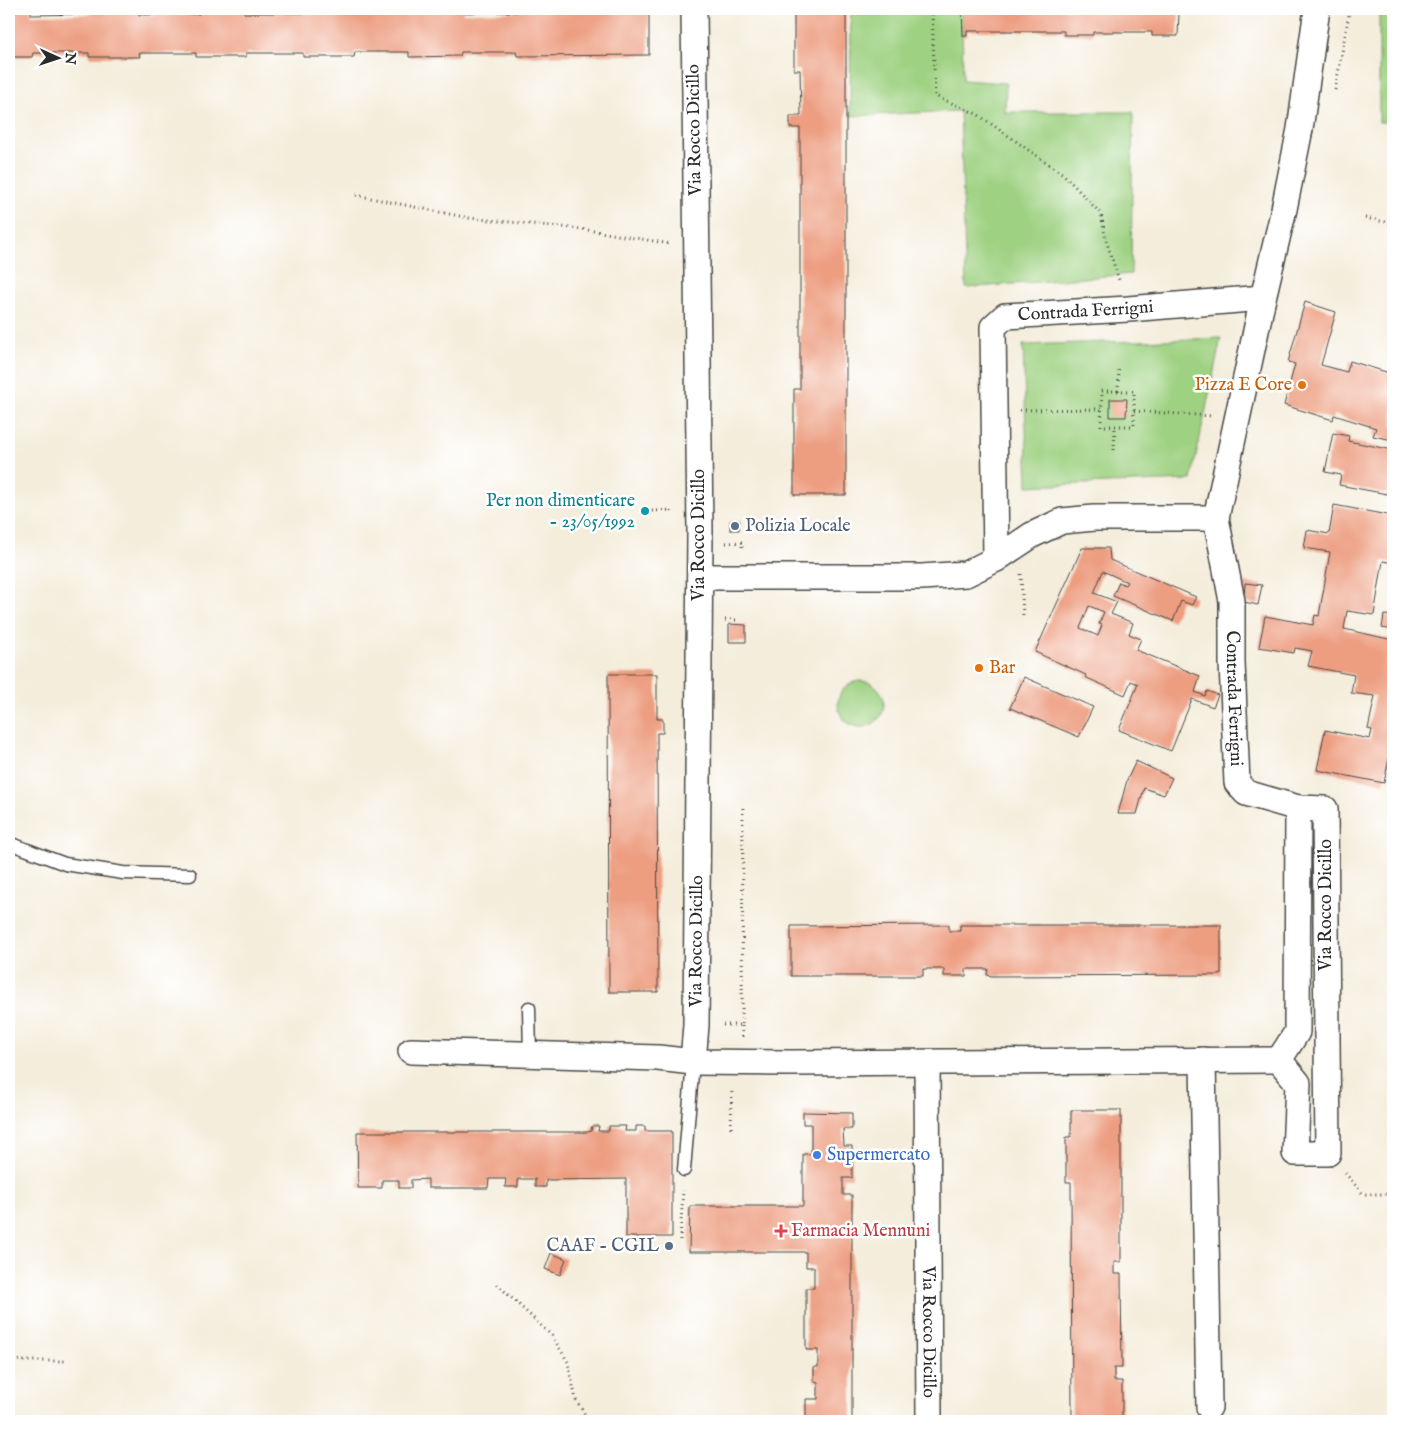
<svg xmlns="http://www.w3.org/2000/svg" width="1402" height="1430" font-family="'IM FELL English',serif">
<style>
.green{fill:#9ed181;stroke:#647e56}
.building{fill:#ed9d80;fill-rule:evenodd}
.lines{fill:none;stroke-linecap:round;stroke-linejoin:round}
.lane-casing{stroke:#494845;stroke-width:15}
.street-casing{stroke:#494845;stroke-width:28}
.path{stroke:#494845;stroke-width:3;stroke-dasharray:1 4;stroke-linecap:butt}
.lane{stroke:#fff;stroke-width:12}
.street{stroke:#fff;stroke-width:25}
.food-dot{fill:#e8710a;stroke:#fff;stroke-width:2}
.culture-dot{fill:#0f9aa8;stroke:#fff;stroke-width:2}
.service-dot{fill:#5c6f8a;stroke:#fff;stroke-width:2}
.shop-dot{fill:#3f7fe0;stroke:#fff;stroke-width:2}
.health-dot{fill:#e0444e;stroke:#fff;stroke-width:2}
.labels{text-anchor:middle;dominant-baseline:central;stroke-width:5;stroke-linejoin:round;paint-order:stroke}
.street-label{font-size:18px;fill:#2b2b2b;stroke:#fff}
.food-label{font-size:18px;fill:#c56008;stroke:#fff;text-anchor:end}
.culture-label{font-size:18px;fill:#0d838f;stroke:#fff;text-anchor:end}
.service-label{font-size:18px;fill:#4e5e75;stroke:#fff;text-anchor:start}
.shop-label{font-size:18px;fill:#366cbe;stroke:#fff;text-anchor:start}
.health-label{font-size:18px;fill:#be3a42;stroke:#fff;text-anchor:start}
</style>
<rect width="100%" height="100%" fill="#fff"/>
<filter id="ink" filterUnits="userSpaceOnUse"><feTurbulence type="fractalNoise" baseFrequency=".02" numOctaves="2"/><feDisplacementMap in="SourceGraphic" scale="10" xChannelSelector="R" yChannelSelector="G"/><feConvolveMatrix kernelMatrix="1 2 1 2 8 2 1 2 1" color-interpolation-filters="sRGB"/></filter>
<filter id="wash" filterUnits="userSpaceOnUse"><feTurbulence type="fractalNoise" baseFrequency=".0096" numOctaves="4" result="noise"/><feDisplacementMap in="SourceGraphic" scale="20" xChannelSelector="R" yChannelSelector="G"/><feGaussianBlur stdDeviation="1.12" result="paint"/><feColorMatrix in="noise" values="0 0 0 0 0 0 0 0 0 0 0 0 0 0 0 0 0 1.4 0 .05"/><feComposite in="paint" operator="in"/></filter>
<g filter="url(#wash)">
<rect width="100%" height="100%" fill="#f4eddb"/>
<g class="green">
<path d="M851 9H962L963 80 1006 83 1005 112H1133L1131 274 966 288 960 111 850 116Z"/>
<rect x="1379" y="9" width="14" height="113"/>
<path d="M1221 338 1191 480 1028 486 1023 345Z"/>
<circle cx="861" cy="704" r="23"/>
</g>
<g id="blocks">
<g class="building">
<path d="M199 9H243L244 13H306V9H350V12H411V9H463V13L516 12V9H649V55L517 56 516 52H461L460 56 409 57V52H355L354 57H303V53H246V57H196V53H139L140 57H89V53H33L32 57H9V10H31V15L91 14V11H139V15L199 14Z"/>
<path d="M794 9H846V495H794V389H800V128H790V116H801L800 70H794Z"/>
<path d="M962 9H1183V13H1179L1178 36H1152V32H1093V35H1064V31H967V36H963Z"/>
<path d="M1305 302 1336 312 1321 365 1347 372 1350 361 1393 374V440L1373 436 1376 428 1334 415 1333 420 1284 405 1295 364 1288 362Z"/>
<path d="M1110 399H1127L1126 417H1110Z"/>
<path d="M1333 433 1349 436 1348 441 1393 450V464L1387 494 1339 485 1341 475 1325 472Z"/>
<path d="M1334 505 1393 516V563L1383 561 1374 615 1347 611 1344 629 1393 640V743H1392L1384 783 1317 770 1325 730 1370 739 1372 730 1368 729 1375 696 1351 693 1354 675 1308 666 1312 651 1295 648 1294 653 1259 647 1265 616 1313 625 1315 615 1319 616 1330 552 1304 548 1307 530 1329 534Z"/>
<path d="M730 521H740L739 530H730Z"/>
<path d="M1082 548H1109L1110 560 1196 597 1192 605 1181 601 1173 621 1113 596 1119 582 1125 585 1127 582 1103 571 1094 593 1117 602 1111 614 1133 623 1129 634 1141 639 1136 650 1200 676 1195 692 1205 696 1207 691 1218 695 1213 707 1192 699 1171 751 1119 730 1138 684 1131 681 1125 695 1085 677 1086 675 1035 652ZM1089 606 1104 612 1099 624 1102 625 1098 636 1080 628Z"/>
<path d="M1245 583 1262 585 1258 605 1244 602Z"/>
<path d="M1384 615 1393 616V630L1382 628Z"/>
<path d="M729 624 746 625V642H729Z"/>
<path d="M608 674H657V719H663V733H657L658 992H609Z"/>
<path d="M1024 677 1093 707 1079 737 1010 708Z"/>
<path d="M1136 761 1172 778 1164 795 1144 788 1137 814H1118L1127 780Z"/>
<path d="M949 925V931H960V925H1221V975L992 976 987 975 988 969H966V976H944V969H923V976H791V926Z"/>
<path d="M1071 1110H1121V1262H1114V1274H1121L1122 1368H1114V1381H1122V1421H1072L1071 1182H1066V1137H1071Z"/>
<path d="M803 1112 852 1113V1129H843L844 1146H852V1178H843V1195H852V1421H806V1399H818V1382L814 1381V1367H818V1350H806V1288H814V1267H806V1252H689L690 1206H803V1154H811V1124H803Z"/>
<path d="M592 1126H599L598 1131H609V1126H626L625 1131H636V1126H645V1131H672V1237H626V1179L546 1180V1187H535V1179H518V1187H505L506 1179H489L488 1188H428V1179L411 1180V1188H399V1180H382V1188H358L357 1132H588L591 1131Z"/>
<path d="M551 1253 566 1259 560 1275 545 1269Z"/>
</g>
</g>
</g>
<g filter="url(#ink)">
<use href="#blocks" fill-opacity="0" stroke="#494845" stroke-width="1"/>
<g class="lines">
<defs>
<g id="lane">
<path d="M9 843 65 864 123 873 190 875"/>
<path d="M529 1008 530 1055"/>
<path d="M684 1170 693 1062"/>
</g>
<g id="street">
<path id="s1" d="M1216 518 1232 601V663L1237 783 1246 793 1298 808"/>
<path id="s2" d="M996 559 993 327 1005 316 1128 309 1263 298"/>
<path d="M700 577H922L966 574 996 559 1032 535 1062 521 1094 518H1216L1263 298 1284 209 1300 129 1317 9"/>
<path d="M1298 808 1325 809 1328 1153H1295L1298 1083 1279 1060 1297 1032Z"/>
<path d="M411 1051 658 1058 693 1062 790 1063 1279 1060"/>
<path d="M1203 1060 1209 1407"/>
<path id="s3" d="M693 1062 696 1025 700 532 694 9"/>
<path id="s4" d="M927 1063 929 1421"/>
</g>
</defs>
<use href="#lane" class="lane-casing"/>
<use href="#street" class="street-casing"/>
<g class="path">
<path d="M932 9 935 96 977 114 1063 174 1101 214 1106 240 1120 283"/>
<path d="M1335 90 1350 9"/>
<path d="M356 195 469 218 582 229 671 244"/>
<path d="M1365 218 1385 222 1393 227"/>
<path d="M1102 391H1134V426H1101Z"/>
<path d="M1118 391 1119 368"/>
<path d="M1020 410 1102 409"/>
<path d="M1134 411 1212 416"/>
<path d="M1114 450 1115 426"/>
<path d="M652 511 671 510V514"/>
<path d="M726 543 742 542V550"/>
<path d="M1021 574 1023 616"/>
<path d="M725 620H736"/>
<path d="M723 1025H742L743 804"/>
<path d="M742 1037V1025"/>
<path d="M731 1128 732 1088"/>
<path d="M1345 1173 1363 1194H1393"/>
<path d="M680 1240 683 1190"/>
<path d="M497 1284 552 1336 568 1362 576 1400 589 1421"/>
<path d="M9 1357 21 1361H65"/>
</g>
<use href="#lane" class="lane"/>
<use href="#street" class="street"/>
</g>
</g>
<g class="food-dot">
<circle cx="1302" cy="385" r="5"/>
<circle cx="979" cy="668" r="5"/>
</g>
<circle class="culture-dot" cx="645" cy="511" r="5"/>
<g class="service-dot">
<circle cx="735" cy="526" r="5"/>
<circle cx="669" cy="1246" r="5"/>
</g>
<circle class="shop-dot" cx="817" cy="1155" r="5"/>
<path class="health-dot" d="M778.5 1223.5h5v5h5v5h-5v5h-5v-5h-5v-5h5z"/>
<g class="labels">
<g class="street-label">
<text transform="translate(695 130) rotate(-91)">Via Rocco Dicillo</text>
<text stroke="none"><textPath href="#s2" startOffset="329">Contrada Ferrigni</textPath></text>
<text transform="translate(699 535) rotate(-90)">Via Rocco Dicillo</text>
<text stroke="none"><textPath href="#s1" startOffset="182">Contrada Ferrigni</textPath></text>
<text transform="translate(1326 905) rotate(-90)">Via Rocco Dicillo</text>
<text stroke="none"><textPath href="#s3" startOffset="121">Via Rocco Dicillo</textPath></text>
<text stroke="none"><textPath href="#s4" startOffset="269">Via Rocco Dicillo</textPath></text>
</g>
<g class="food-label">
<text x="1292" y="385">Pizza E Core</text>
<text x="989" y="668" text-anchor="start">Bar</text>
</g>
<g class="culture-label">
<text x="635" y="501">Per non dimenticare<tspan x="635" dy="21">- 23/05/1992</tspan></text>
</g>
<g class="service-label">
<text x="745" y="526">Polizia Locale</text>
<text x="659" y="1246" text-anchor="end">CAAF - CGIL</text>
</g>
<g class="shop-label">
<text x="827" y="1155">Supermercato</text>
</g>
<g class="health-label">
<text x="791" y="1231">Farmacia Mennuni</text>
</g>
</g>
<rect width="1402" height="1430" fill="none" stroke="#fff" stroke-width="30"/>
<g transform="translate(58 58) rotate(93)" stroke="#ffffff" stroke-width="4" paint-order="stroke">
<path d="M0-4L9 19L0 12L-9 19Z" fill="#2b2b2b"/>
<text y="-8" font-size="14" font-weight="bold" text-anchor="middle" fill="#2b2b2b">N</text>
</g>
</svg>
